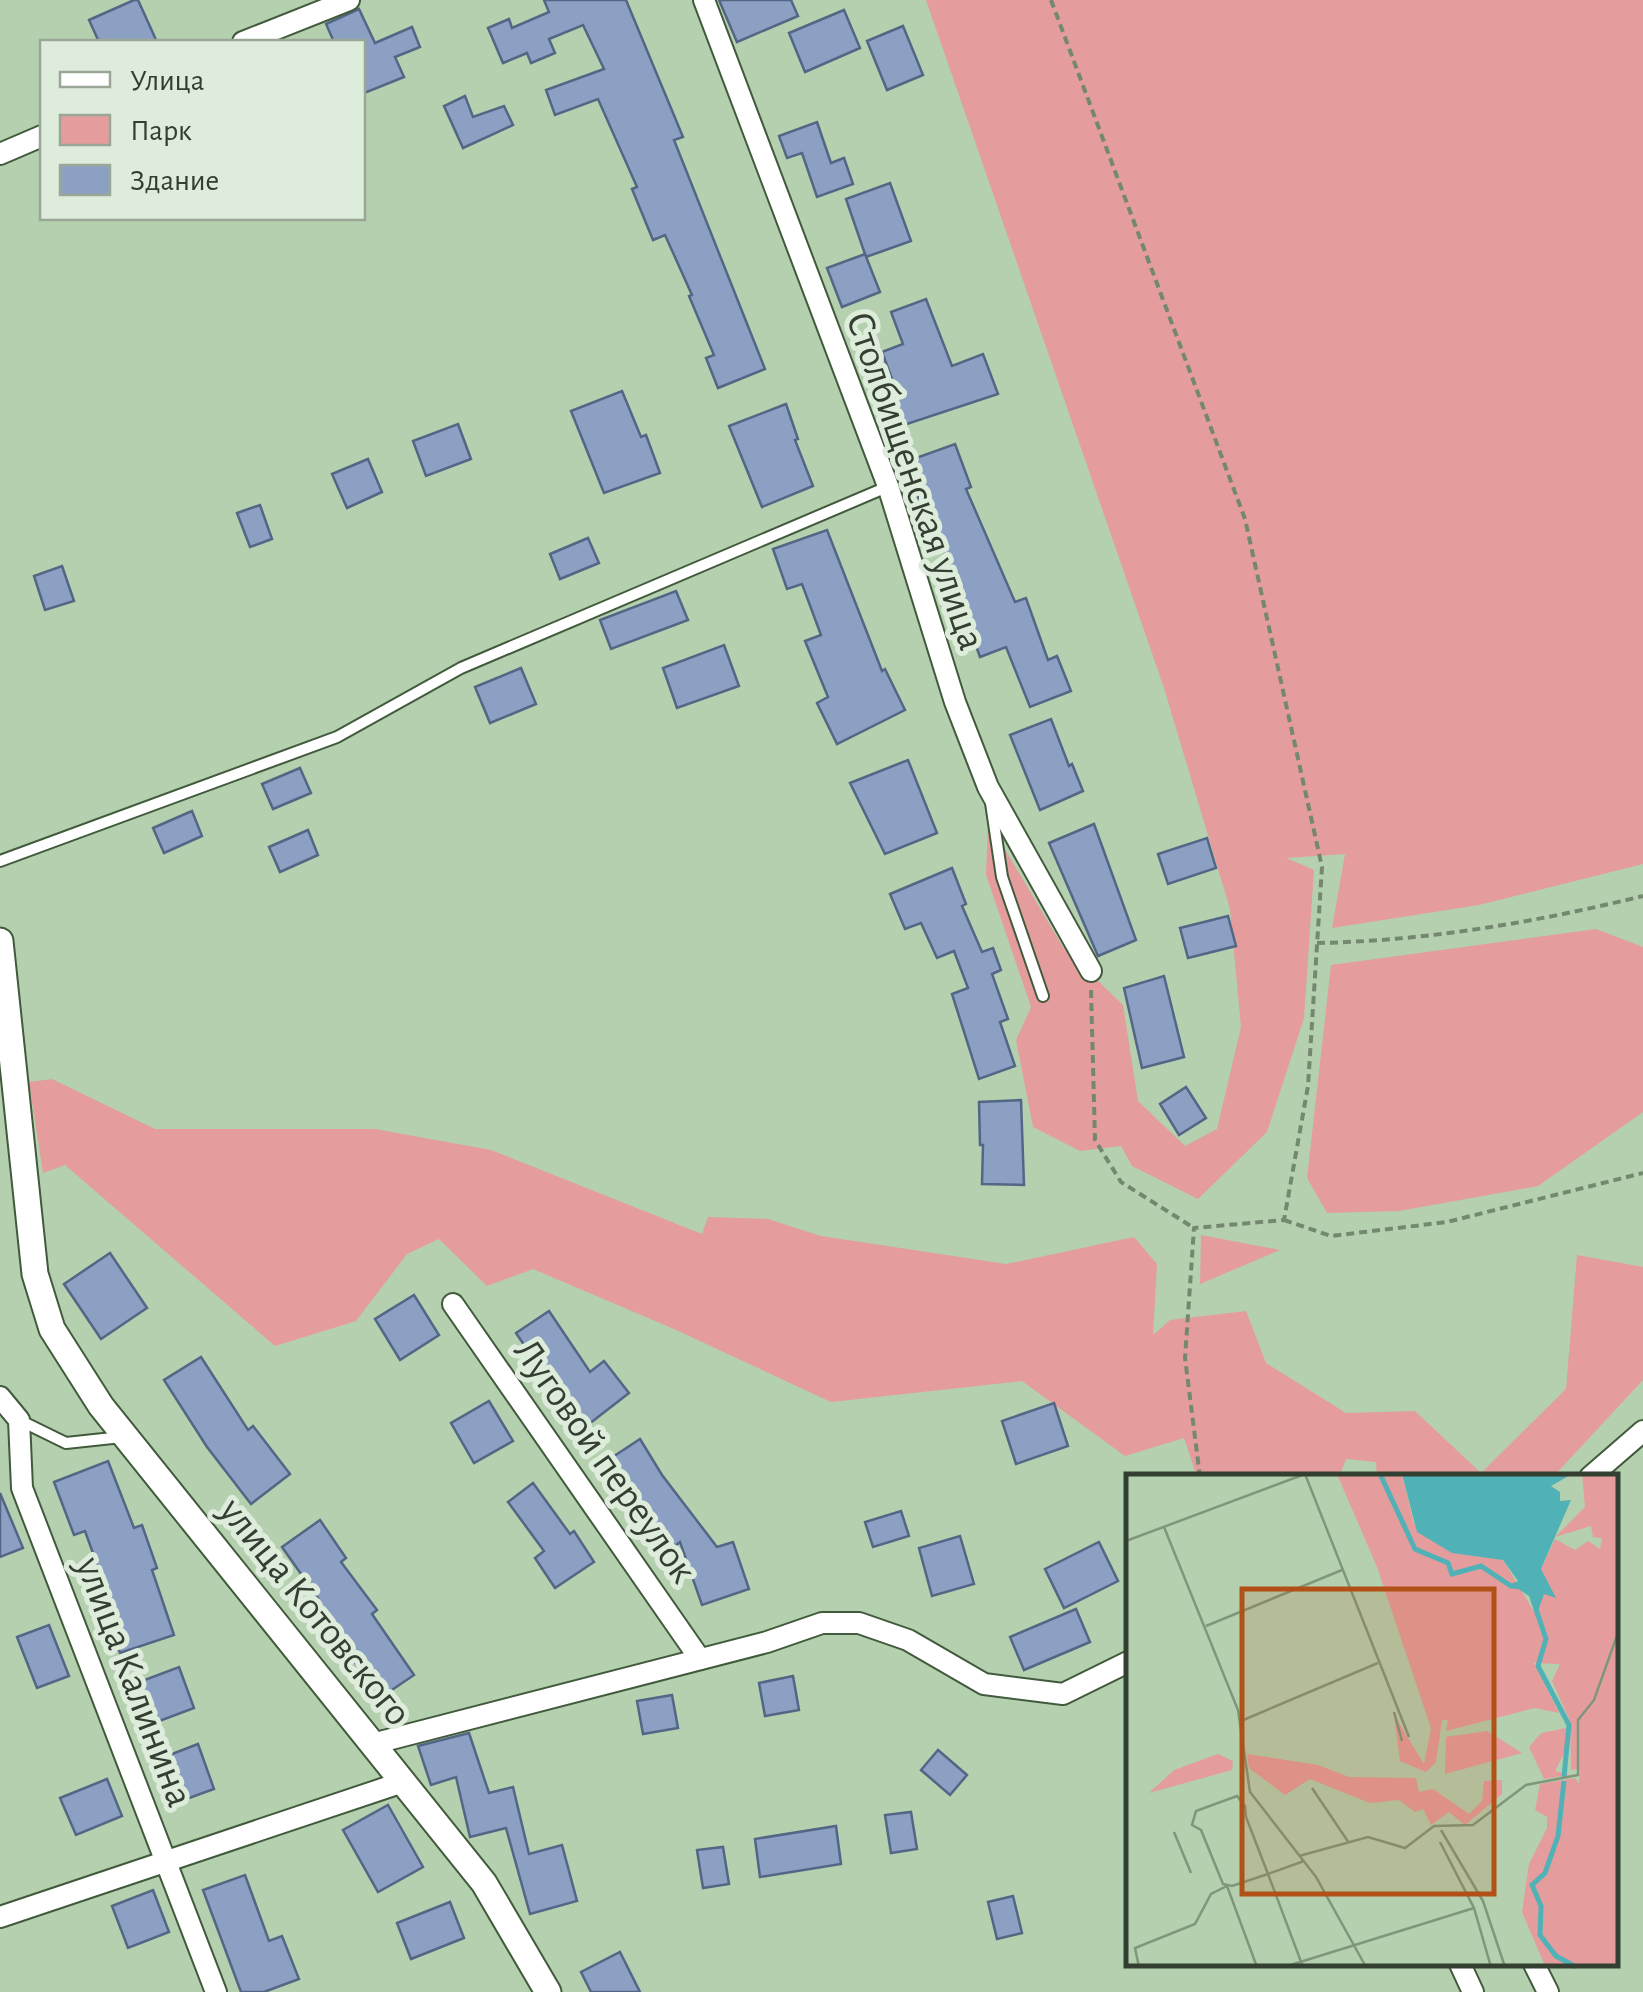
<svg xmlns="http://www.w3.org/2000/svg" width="1643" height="1992" font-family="'Alegreya Sans',sans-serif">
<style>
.green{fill:#e49d9c}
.building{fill:#8ba0c2;stroke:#536685;stroke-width:2.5}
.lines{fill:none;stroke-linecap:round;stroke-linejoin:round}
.service-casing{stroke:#415a3c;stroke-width:14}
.minor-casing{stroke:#415a3c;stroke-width:24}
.tertiary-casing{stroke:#415a3c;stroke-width:29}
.path{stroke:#748870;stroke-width:4;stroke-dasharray:8 5;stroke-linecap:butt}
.service{stroke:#fff;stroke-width:10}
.minor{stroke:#fff;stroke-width:20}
.tertiary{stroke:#fff;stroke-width:25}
.labels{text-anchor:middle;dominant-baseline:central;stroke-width:10;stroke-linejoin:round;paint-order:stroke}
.street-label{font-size:40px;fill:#333f31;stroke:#deecdb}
.inset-river{fill:none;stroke:#50b2b7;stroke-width:5}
.inset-road{fill:none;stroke:#80967c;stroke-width:2.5}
.view{fill:#b25117;fill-opacity:0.15;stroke:#b25117;stroke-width:5}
.inset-edge{fill:none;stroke:#333f31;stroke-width:5}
</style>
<rect width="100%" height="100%" fill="#b4d0ae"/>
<g class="green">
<path d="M926 0H1643V864L1479 905 1332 928 1345 854 1286 858 1314 870 1304 1018 1267 1132 1198 1199 1132 1166 1121 1146 1080 1151 1033 1127 1016 1040 1031 1007 986 875 988 821 1063 947 1123 1005 1138 1101 1185 1146 1217 1129 1241 1027 1230 909 1164 688Z"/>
<path d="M1596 929 1643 947V1112L1538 1186 1399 1211 1327 1213 1307 1178 1331 965Z"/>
<path d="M52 1079 155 1129H375L491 1150 702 1234 708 1217 768 1219 821 1236 1006 1264 1134 1237 1157 1264 1153 1335 1170 1320 1246 1311 1266 1363 1346 1413 1415 1411 1481 1473 1566 1389 1577 1255 1643 1267V1380L1553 1477H1377L1376 1462 1346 1459 1339 1477H1197L1184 1438 1125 1456 1022 1381 831 1402 674 1329 533 1269 487 1286 439 1239 407 1254 356 1321 275 1346 65 1165 43 1173 29 1082Z"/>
<path d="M1201 1235 1280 1250 1200 1284Z"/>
</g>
<g class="building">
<path d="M134 0H138L157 42H99L89 20Z"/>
<path d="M544 0H626L683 137 674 140 765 369 718 388 706 358 714 355 689 296 692 295 665 235 653 240 632 189 637 187 598 99 555 115 546 90 604 69 583 25 549 39 555 53 531 63 527 53 503 63 488 28 509 19 512 28 549 12Z"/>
<path d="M719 0H791L798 16 737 42Z"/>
<path d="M359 9 375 43 412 27 420 47 395 57 404 77 362 94V42H334L326 24Z"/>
<path d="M844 10 860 48 805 72 789 33Z"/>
<path d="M903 26 923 75 887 90 867 41Z"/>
<path d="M465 96 473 117 504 106 513 125 463 148 444 106Z"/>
<path d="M817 122 831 163 844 158 853 184 817 197 802 153 787 158 779 136Z"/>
<path d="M890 183 911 241 866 257 846 199Z"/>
<path d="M865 254 880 292 842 307 827 268Z"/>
<path d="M926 299 952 366 983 354 998 394 904 425 894 396 898 395 882 352 903 344 891 312Z"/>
<path d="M622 391 641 437 646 435 660 473 604 493 571 411Z"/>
<path d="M786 404 798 439 795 440 813 486 762 507 729 426Z"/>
<path d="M458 424 471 459 426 476 413 441Z"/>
<path d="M955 444 971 487 966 489 1015 602 1026 598 1048 660 1057 656 1071 691 1030 707 1006 647 980 657 967 620 970 619 943 549 936 551 921 518 925 516 905 462Z"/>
<path d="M368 459 382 492 347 508 332 474Z"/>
<path d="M260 505 272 539 250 547 237 513Z"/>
<path d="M827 530 882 671 885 669 905 710 837 744 817 703 828 697 805 641 821 635 802 584 787 589 773 549Z"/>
<path d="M588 538 599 563 560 579 550 554Z"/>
<path d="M62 566 74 601 45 610 34 576Z"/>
<path d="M676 591 688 620 611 649 600 620Z"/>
<path d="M724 645 739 686 677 708 663 668Z"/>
<path d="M521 668 536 704 490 723 475 687Z"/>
<path d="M1051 719 1069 766 1072 764 1083 791 1040 810 1010 735Z"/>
<path d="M908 760 937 833 885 854 850 783Z"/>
<path d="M300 768 311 793 273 809 262 784Z"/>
<path d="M192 811 202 836 164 853 153 828Z"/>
<path d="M1094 824 1136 940 1098 956 1049 843Z"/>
<path d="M308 830 318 855 280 872 269 847Z"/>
<path d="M1207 838 1216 868 1168 884 1158 854Z"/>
<path d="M952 868 966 904 962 906 982 952 993 948 1001 970 992 974 1008 1019 1000 1022 1015 1066 979 1079 952 994 968 988 954 951 937 958 921 923 905 929 890 894Z"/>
<path d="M1228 916 1236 946 1188 958 1180 928Z"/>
<path d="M1164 976 1184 1057 1142 1068 1124 988Z"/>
<path d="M1186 1087 1206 1118 1179 1135 1160 1104Z"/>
<path d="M1021 1100 1024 1185 982 1184 983 1145H980L979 1102Z"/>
<path d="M110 1253 147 1308 101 1339 64 1284Z"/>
<path d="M414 1295 439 1335 400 1360 375 1319Z"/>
<path d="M549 1311 590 1372 604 1361 629 1393 580 1431 555 1399 559 1396 516 1333Z"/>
<path d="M201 1357 248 1430 253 1426 290 1474 251 1504 207 1447 164 1380Z"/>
<path d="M489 1401 513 1441 474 1463 451 1423Z"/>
<path d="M1054 1403 1068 1446 1016 1464 1002 1421Z"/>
<path d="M640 1439 662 1475 717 1547 733 1542 749 1589 702 1605 680 1542 670 1550 631 1497 626 1500 602 1464Z"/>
<path d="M108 1461 134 1528 142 1525 157 1568 152 1570 174 1635 120 1653 103 1603 110 1600 85 1531 74 1535 54 1482Z"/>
<path d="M533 1483 570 1534 574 1531 594 1562 555 1588 535 1558 544 1551 508 1502Z"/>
<path d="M0 1493 23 1548 0 1557Z"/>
<path d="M901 1511 909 1536 873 1547 865 1522Z"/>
<path d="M320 1520 346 1558 341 1562 377 1610 372 1614 414 1675 380 1698 353 1660 358 1656 316 1600 318 1598 282 1547Z"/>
<path d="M960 1536 974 1584 932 1596 919 1548Z"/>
<path d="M1099 1542 1118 1581 1064 1608 1045 1569Z"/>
<path d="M1076 1609 1090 1642 1024 1670 1010 1637Z"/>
<path d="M49 1625 69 1676 37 1688 17 1637Z"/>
<path d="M179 1667 194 1708 141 1728 126 1687Z"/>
<path d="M793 1676 799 1710 765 1716 759 1683Z"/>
<path d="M672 1695 678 1728 643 1734 637 1701Z"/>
<path d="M469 1733 489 1793 513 1787 529 1854 562 1845 577 1901 530 1914 506 1828 470 1837 456 1777 431 1785 418 1746Z"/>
<path d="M198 1744 214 1789 170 1805 154 1761Z"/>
<path d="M938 1750 967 1775 950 1795 921 1770Z"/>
<path d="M107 1779 122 1816 76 1835 60 1798Z"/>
<path d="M388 1805 423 1867 378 1892 343 1830Z"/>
<path d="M911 1812 917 1849 891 1853 885 1815Z"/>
<path d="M836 1826 841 1864 760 1877 755 1839Z"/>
<path d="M723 1847 729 1884 703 1888 697 1850Z"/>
<path d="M245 1875 269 1941 282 1936 299 1979 264 1992H241L203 1890Z"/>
<path d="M153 1890 169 1932 128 1948 112 1906Z"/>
<path d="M1013 1896 1022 1933 997 1939 988 1902Z"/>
<path d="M450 1902 464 1938 411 1959 397 1923Z"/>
<path d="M620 1952 640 1992H591L581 1972Z"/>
</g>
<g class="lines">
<defs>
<g id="service">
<path d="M991 803 1002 877 1043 996"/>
<path d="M0 861 337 737 461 668 887 487"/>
<path d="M19 1420 66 1443 122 1437"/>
</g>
<g id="minor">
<path d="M704 0 888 486 955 702 988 787 1091 971"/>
<path d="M243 42 349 0"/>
<path d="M0 154 42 136"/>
<path d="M453 1304 700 1659"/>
<path d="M0 1397 19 1420 22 1488 216 1992"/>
<path d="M1590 1477 1643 1431"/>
<path d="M372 1744 767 1642 822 1623H859L908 1640 984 1684 1063 1694 1128 1662"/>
<path d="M0 1917 403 1782"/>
<path d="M1460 1964 1473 1992"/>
<path d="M1534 1964 1548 1992"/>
</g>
<path id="tertiary" d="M0 941 35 1274 52 1329 101 1406 484 1883 548 1992"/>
</defs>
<use href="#service" class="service-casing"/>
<use href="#minor" class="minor-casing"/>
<use href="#tertiary" class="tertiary-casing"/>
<g class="path">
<path d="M1051 0 1245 519 1322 867 1308 1086 1284 1220 1194 1228 1185 1358 1200 1477"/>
<path d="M1317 943C1426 941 1537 922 1643 896"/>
<path d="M1091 990 1095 1140 1121 1182 1194 1228"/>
<path d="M1284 1220 1331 1236 1447 1222 1643 1173"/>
</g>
<use href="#service" class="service"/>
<use href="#minor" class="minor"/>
<use href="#tertiary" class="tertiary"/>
</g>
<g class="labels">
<g class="street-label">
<text transform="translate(915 481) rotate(71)">Столбищенская улица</text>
<text transform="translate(605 1461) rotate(55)">Луговой переулок</text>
<text transform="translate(315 1612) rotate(51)">улица Котовского</text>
<text transform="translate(134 1682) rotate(69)">улица Калинина</text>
</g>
</g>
<g transform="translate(1126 1474)">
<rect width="492" height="492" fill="#b4d0ae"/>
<path d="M211 0H276L288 50 304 66 377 86 410 141 418 119 428 123 415 95 429 65 449 76 462 67 474 75 476 64 467 63 465 52 429 63 459 33 456 0H492V492H419L396 438 403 390 421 354V343L409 336 414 310 449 304 453 309 454 295 445 296 444 247 426 207 434 190 408 189 433 239 409 234 320 257 322 246H316L310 288 300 298 274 287 268 241 298 290 305 254 251 93ZM440 254V276L429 297 444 301 418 305 403 273 415 259ZM361 257 396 279 319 300 320 263ZM92 280 107 287 106 296 23 319 48 296ZM121 280 192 291 223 303 290 304 293 318 307 315 343 340 356 327 358 307 376 306V320L339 351 323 338 305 351 297 335 289 338 273 326 244 329 184 305 159 321 123 294Z" fill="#e49d9c"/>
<path d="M276 0H446L425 12 434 18V27L445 26 415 95 430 124 418 120 410 143 403 122 385 110 392 107 377 86 326 79 291 58Z" fill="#50b2b7"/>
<path class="inset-river" d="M254 0 289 75 322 89 326 100 355 92 385 112 399 113M410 135 420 165 412 192 443 251 438 303M438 307 432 362 419 399 406 411 415 432 414 461 430 482 450 493"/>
<path class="inset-road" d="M179 0 283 263M38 53 112 236 124 318 190 403 240 493M0 67 179 0M80 152 216 96M268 238 276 267M115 247 252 189M186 314 223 369M315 356 357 427 379 493M48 358 65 399M314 368 348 434 365 493M173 382 242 363 279 374 308 352 347 351 400 311 452 301V246L468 226 493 156M13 493 9 474 69 450 85 420 101 412 131 493M158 493 348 434M177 493 142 400 120 343 119 332 111 322 70 337 66 351 75 356 97 410 106 412 142 400 178 387"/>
<path class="view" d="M116 115H368V420H116Z"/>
<rect width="492" height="492" class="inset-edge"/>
</g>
<rect x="40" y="40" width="325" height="180" fill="#deecdb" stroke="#9aa797" stroke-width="2.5"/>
<rect x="60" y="72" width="50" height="15" fill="#ffffff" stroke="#9aa797" stroke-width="2.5"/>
<text x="130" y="90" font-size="30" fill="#333f31">Улица</text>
<rect x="60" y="115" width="50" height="30" fill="#e49d9c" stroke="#9aa797" stroke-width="2.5"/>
<text x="130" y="140" font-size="30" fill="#333f31">Парк</text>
<rect x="60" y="165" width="50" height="30" fill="#8ba0c2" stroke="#9aa797" stroke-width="2.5"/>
<text x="130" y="190" font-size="30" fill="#333f31">Здание</text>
</svg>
